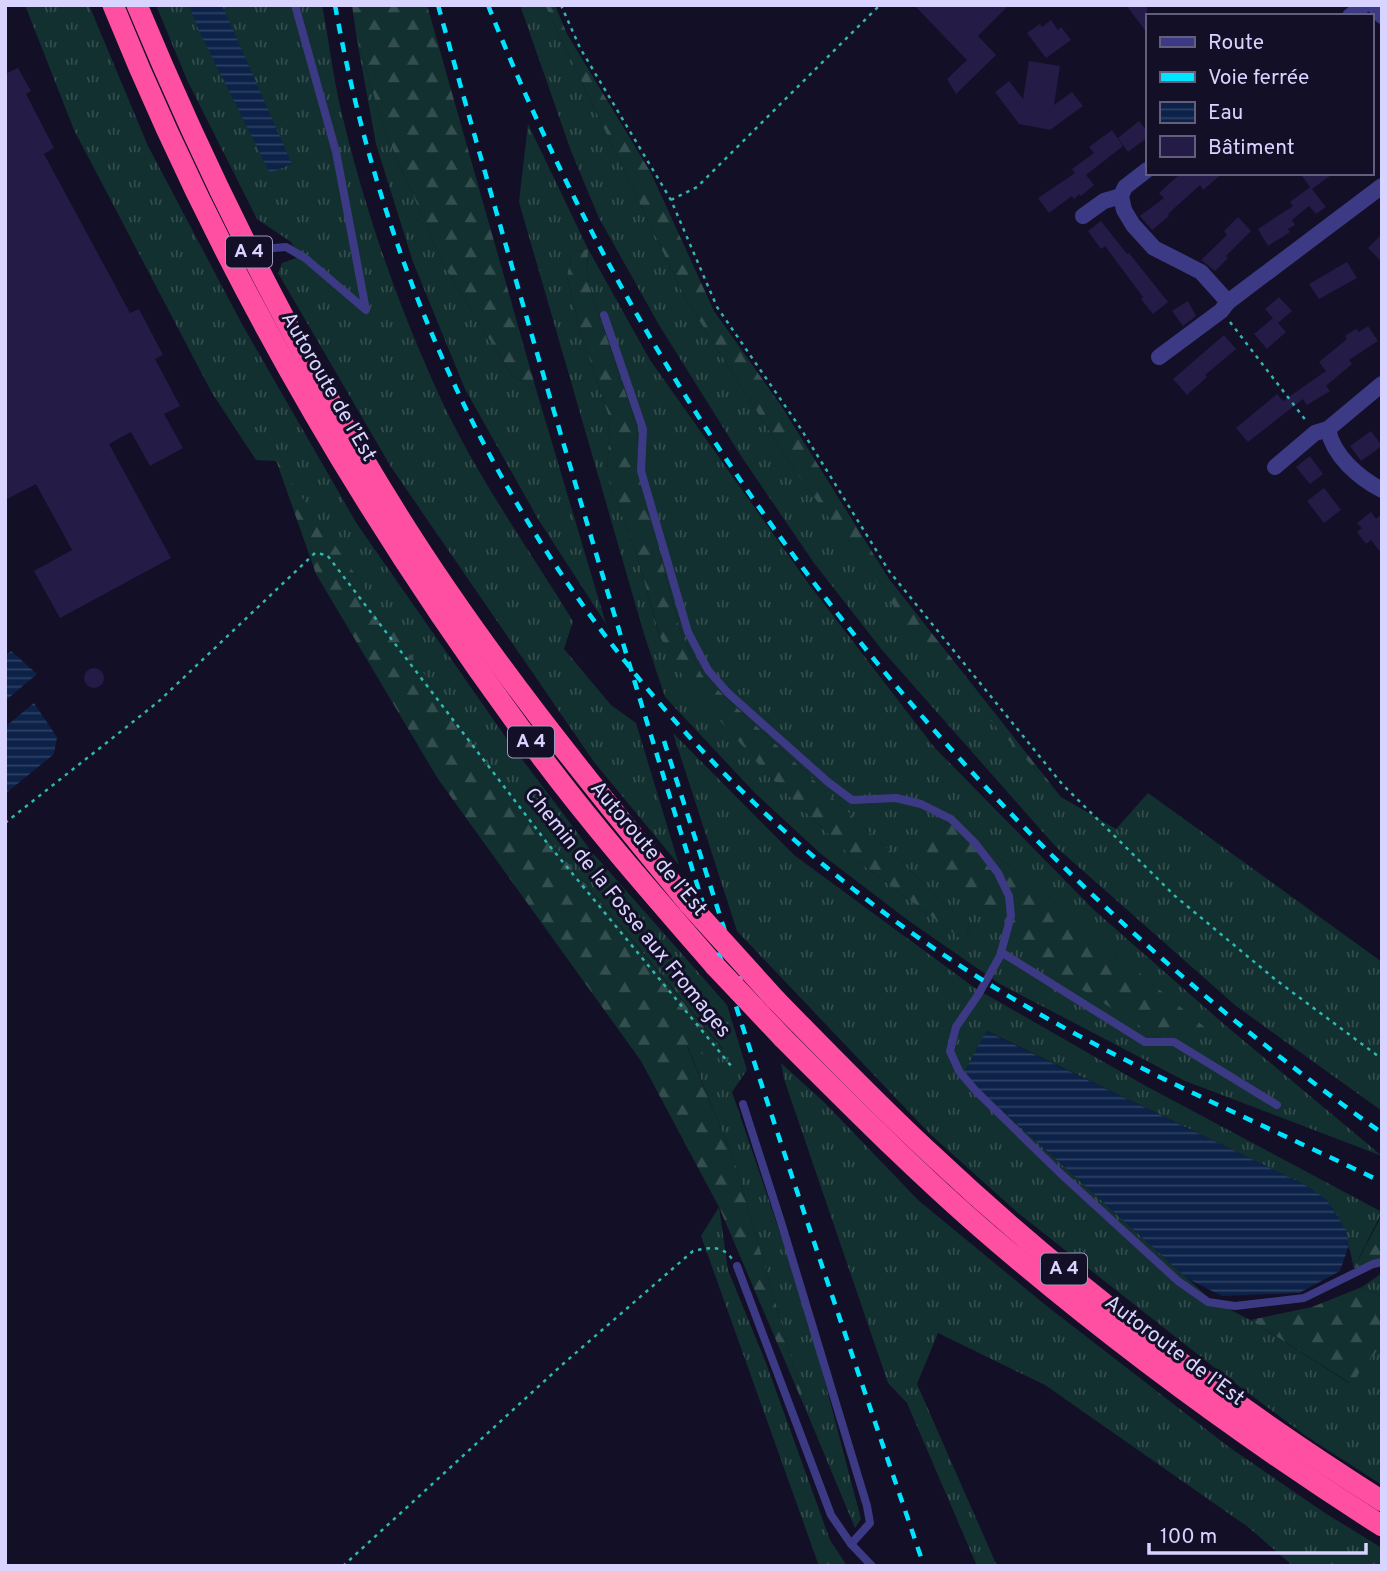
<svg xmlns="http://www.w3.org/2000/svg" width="1387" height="1571" font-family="Overpass,sans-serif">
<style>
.grass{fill:url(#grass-tufts);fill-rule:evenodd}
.forest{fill:url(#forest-firs)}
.water{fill:url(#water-rules)}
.building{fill:#241b47}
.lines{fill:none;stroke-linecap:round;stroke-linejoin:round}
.path{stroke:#2fb8b0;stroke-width:2.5;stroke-dasharray:3.5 5;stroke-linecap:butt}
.lane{stroke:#3d3a85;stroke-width:8}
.street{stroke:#3d3a85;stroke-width:16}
.highway{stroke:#ff4fa3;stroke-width:21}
.rail{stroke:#00e5ff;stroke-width:4.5;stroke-dasharray:10 9;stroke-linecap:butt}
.highway-bridge{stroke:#ff4fa3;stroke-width:21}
.labels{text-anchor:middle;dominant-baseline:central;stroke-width:6;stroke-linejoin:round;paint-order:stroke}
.shield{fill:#130f26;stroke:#9e99be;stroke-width:2}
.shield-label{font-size:19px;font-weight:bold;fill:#d9d4ff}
.street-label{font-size:21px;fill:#d9d4ff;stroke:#130f26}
</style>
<defs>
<pattern id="grass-tufts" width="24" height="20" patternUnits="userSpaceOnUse" patternTransform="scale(1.75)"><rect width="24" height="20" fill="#12302f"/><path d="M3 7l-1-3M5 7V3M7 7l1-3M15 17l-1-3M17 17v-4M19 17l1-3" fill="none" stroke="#344d4e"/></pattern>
<pattern id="forest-firs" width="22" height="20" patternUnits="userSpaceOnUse" patternTransform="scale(1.75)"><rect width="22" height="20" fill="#12302f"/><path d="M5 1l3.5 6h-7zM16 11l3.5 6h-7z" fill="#344d4e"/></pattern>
<pattern id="water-rules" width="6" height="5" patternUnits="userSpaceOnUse" patternTransform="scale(1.75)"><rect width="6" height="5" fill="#0c2248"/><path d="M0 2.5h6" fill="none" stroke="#2f4163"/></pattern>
</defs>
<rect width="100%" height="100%" fill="#130f26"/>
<g class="grass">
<path d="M25 5H89L148 146 243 326 357 524 509 742 592 852 727 1005 747 1070 732 1092 805 1306 861 1519 855 1528 808 1415 734 1160 687 1045 723 1049 490 769 276 461 256 460 212 393 74 130Z"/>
<path d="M156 5H322C329 40 333 76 341 110 364 208 398 306 440 397 476 475 528 548 573 621L564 649 611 705 636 723 679 865 594 762 391 467 278 273 282 263 299 257 291 242 257 219 187 80Z"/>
<path d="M520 5H545L685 298 792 467 931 655 1061 797 1116 829 1148 793 1382 962V1111L1236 1006 1056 847 882 650 814 563 741 456 659 325 599 218 571 151Z"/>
<path d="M357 40 384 129 444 266 512 376 536 389 606 624 538 519 465 389 413 262 376 144Z"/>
<path d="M528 124 588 249 650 360 808 583 934 747 1094 910 1225 1025 1382 1156 1185 1081 1000 984 909 921 821 854 755 793 665 697 644 634 519 202ZM588 249 587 279 637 427 640 475 680 631 702 675 970 927 964 941 851 856 770 777 660 638 636 552 607 476 610 420 579 327 567 276 572 253ZM947 822 1013 868 1207 1030 918 850Z"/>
<path d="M673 733 794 855 975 988 1144 1085 1382 1212 1354 1268C1345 1228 1341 1208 1305 1185L987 1031 963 1075 1210 1299 1250 1320 1349 1383 1382 1345V1485L1306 1436 1220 1372 1018 1213 930 1134 737 931Z"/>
<path d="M781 1063 825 1103 918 1200 1048 1307 1229 1447 1325 1513 1382 1548V1566H1293L1248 1527 1045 1385 938 1333 917 1384 997 1566H977L907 1403 888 1383 784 1079Z"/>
<path d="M719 1207 728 1270 766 1363 830 1540 847 1566H819L701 1236Z"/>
<path d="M1382 1273V1297L1362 1287Z"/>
</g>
<g class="forest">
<path d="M352 5H427L536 389 512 376 444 266 384 129 357 40Z"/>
<path d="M545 5H555L567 34 651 173 714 311 782 407 889 579 1061 797 930 655 792 467 685 298Z"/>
<path d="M588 249 587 279 637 427 640 475 680 631 702 675 970 927 964 941 851 856 770 777 686 682 660 637 636 552 607 476 610 420 579 327 567 276 572 253Z"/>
<path d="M276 460 490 769 723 1050 716 1061 687 1046 734 1160 808 1415 719 1207 641 1061 438 779 316 574Z"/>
<path d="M947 822 1013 868 1208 1030 1151 1033 1030 957 917 850Z"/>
<path d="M1382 1215V1265L1354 1268Z"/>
<path d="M1362 1287 1382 1297V1345L1350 1383 1250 1320 1312 1307Z"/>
</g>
<g class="water">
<path d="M189 5H222L292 164 270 173 199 31Z"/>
<path d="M11 651 37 674 5 701V656Z"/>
<path d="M34 703 57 737 54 754 5 794V727Z"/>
<path d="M986 1031 1305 1185 1326 1199 1346 1230 1349 1245 1340 1271 1299 1293 1222 1296 1188 1279 963 1075Z"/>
</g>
<g class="building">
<path d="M914 5H1009L978 36 996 55 956 94 947 79 967 60Z"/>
<path d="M1126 5H1147V33Z"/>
<path d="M1051 20 1058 30 1061 27 1071 40 1046 58 1027 33 1040 24 1042 27Z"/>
<path d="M1029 61 1060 66 1054 105 1072 92 1083 106 1050 130 1019 124 995 92 1009 81 1023 99Z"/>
<path d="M18 68 31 91 26 94 54 148 44 154 130 313 139 309 163 355 155 359 180 406 164 414 183 448 150 466 131 432 109 444 171 558 60 618 34 571 72 550 36 484 5 500V74Z"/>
<path d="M1139 121 1147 131V138L1128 152 1118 138Z"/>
<path d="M1112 130 1123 146 1086 175 1094 185 1081 196 1079 194 1074 199 1072 196 1049 213 1038 198 1075 173 1072 169 1094 153 1089 147Z"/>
<path d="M1181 173H1223L1203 190 1200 185 1168 214 1169 216 1152 230 1140 216 1164 198 1159 193Z"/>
<path d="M1300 173H1334L1312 189 1326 207 1316 214 1309 206 1292 220 1295 225 1288 229 1290 232 1268 246 1258 229 1293 206 1290 202 1310 187Z"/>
<path d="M1238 217 1251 231 1226 256 1228 258 1215 271 1201 260 1227 235 1224 231Z"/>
<path d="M1101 221 1127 254 1129 253 1168 302 1153 314 1141 299 1143 297 1105 246 1101 249 1088 231Z"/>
<path d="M1382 234V262L1368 248Z"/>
<path d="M1347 262 1357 278 1319 299 1309 284Z"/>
<path d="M1279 297 1292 311 1278 323 1286 332 1267 349 1254 334 1273 318 1265 309Z"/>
<path d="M1188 301 1196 316 1183 326 1172 311Z"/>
<path d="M1368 326 1378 341 1349 360 1352 364 1326 386 1330 391 1307 405 1303 399 1248 442 1236 428 1277 394 1283 401 1326 371 1319 362 1347 339 1345 336 1356 329 1359 332Z"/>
<path d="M1224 335 1236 349 1205 375 1207 377 1187 395 1173 379Z"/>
<path d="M1371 431 1382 446 1361 461 1350 446Z"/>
<path d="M1310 456 1323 474 1310 484 1296 467Z"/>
<path d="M1324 488 1341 510 1324 523 1307 501Z"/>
<path d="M1371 512 1376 519 1382 514V554L1371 540 1366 544 1357 532 1362 528 1357 523Z"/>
<circle cx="94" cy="678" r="10"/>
</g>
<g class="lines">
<g class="path">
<path d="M561 5 580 48 671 200 717 307 801 429 889 571 1062 784 1175 896 1276 980 1382 1059"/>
<path d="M671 200 697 187 880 5"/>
<path d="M1230 322 1307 422"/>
<path d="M5 823 158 702 315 553 327 555 548 844 732 1067"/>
<path d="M343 1566 563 1364 693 1251C708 1248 722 1244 732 1259"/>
</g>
<g class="lane">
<path d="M252 250 286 247 305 258 366 310 336 152 295 5"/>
<path d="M604 315 643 429 641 471 688 632 708 670 728 693 828 782 852 800 896 798 921 804 951 819 975 843 998 873 1009 896 1011 916 1000 956 978 995 956 1027 950 1051 959 1071 975 1090 1060 1173 1178 1281 1208 1302 1235 1306 1304 1298 1373 1264 1382 1262"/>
<path d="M1001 952 1145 1042H1174L1277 1105"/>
<path d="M743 1104 781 1222 867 1506 870 1523 851 1544"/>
<path d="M737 1266 831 1515 851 1544 872 1566"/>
</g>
<g class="street">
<path d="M1374 5 1382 16"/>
<path d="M1350 16 1364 5"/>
<path d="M1147 170 1125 187 1121 196 1124 210 1133 225 1154 248 1201 272 1228 302"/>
<path d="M1083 216 1104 201 1121 196"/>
<path d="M1159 357 1221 311 1228 302 1382 186"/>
<path d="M1382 384 1328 429C1333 456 1359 478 1382 490"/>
<path d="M1275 467 1315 433 1328 429"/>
</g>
<g class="highway">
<path d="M113 5C222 274 369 526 543 759 597 831 656 898 715 966"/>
<path d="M137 5C211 183 297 354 399 517 485 654 587 780 690 905"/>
<path d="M776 1000C827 1052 877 1104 930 1153 1067 1282 1223 1400 1382 1501"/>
<path d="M783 1038C854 1109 925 1181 1002 1246 1122 1348 1249 1441 1382 1526"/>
</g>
<g class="rail">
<path d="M335 5C411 428 645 782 1017 1001 1134 1070 1260 1123 1382 1182"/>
<path d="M438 5C515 282 596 558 681 833 757 1078 841 1322 924 1566"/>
<path d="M488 5C668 459 984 851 1382 1133"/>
<path d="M664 741 744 991"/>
</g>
<g class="highway-bridge">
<path d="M690 905 776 1000"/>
<path d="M715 966 783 1038"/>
</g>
</g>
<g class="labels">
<g class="shield">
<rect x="226" y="236.5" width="46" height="31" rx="5"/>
<rect x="508" y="726.5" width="46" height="31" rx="5"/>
<rect x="1041" y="1253.5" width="46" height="31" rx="5"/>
</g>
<g class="shield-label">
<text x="249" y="252">A 4</text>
<text x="531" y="742">A 4</text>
<text x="1064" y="1269">A 4</text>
</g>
<g class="street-label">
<text transform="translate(328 387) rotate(60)">Autoroute de l’Est</text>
<text transform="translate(648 849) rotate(50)">Autoroute de l’Est</text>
<text transform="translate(627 913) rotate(51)">Chemin de la Fosse aux Fromages</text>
<text transform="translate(1174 1351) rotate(37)">Autoroute de l’Est</text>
</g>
</g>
<rect width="1387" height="1571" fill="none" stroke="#d9d4ff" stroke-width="14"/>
<rect x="1146" y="14" width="228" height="161" fill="#130f26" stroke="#625e7d" stroke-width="2"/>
<rect x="1160" y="37" width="35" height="10" fill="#3d3a85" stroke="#625e7d" stroke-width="2"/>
<text x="1208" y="49" font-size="21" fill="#d9d4ff">Route</text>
<rect x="1160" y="72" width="35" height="10" fill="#00e5ff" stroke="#625e7d" stroke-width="2"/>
<text x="1208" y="84" font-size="21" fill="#d9d4ff">Voie ferrée</text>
<rect x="1160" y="102" width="35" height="21" fill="url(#water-rules)" stroke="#625e7d" stroke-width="2"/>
<text x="1208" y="119" font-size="21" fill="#d9d4ff">Eau</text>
<rect x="1160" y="136" width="35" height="21" fill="#241b47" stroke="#625e7d" stroke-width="2"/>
<text x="1208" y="154" font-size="21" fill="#d9d4ff">Bâtiment</text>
<path d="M1149 1543v10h217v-10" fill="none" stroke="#d9d4ff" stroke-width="3.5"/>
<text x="1160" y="1543" font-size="21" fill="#d9d4ff" stroke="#130f26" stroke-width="5" paint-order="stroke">100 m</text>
</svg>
